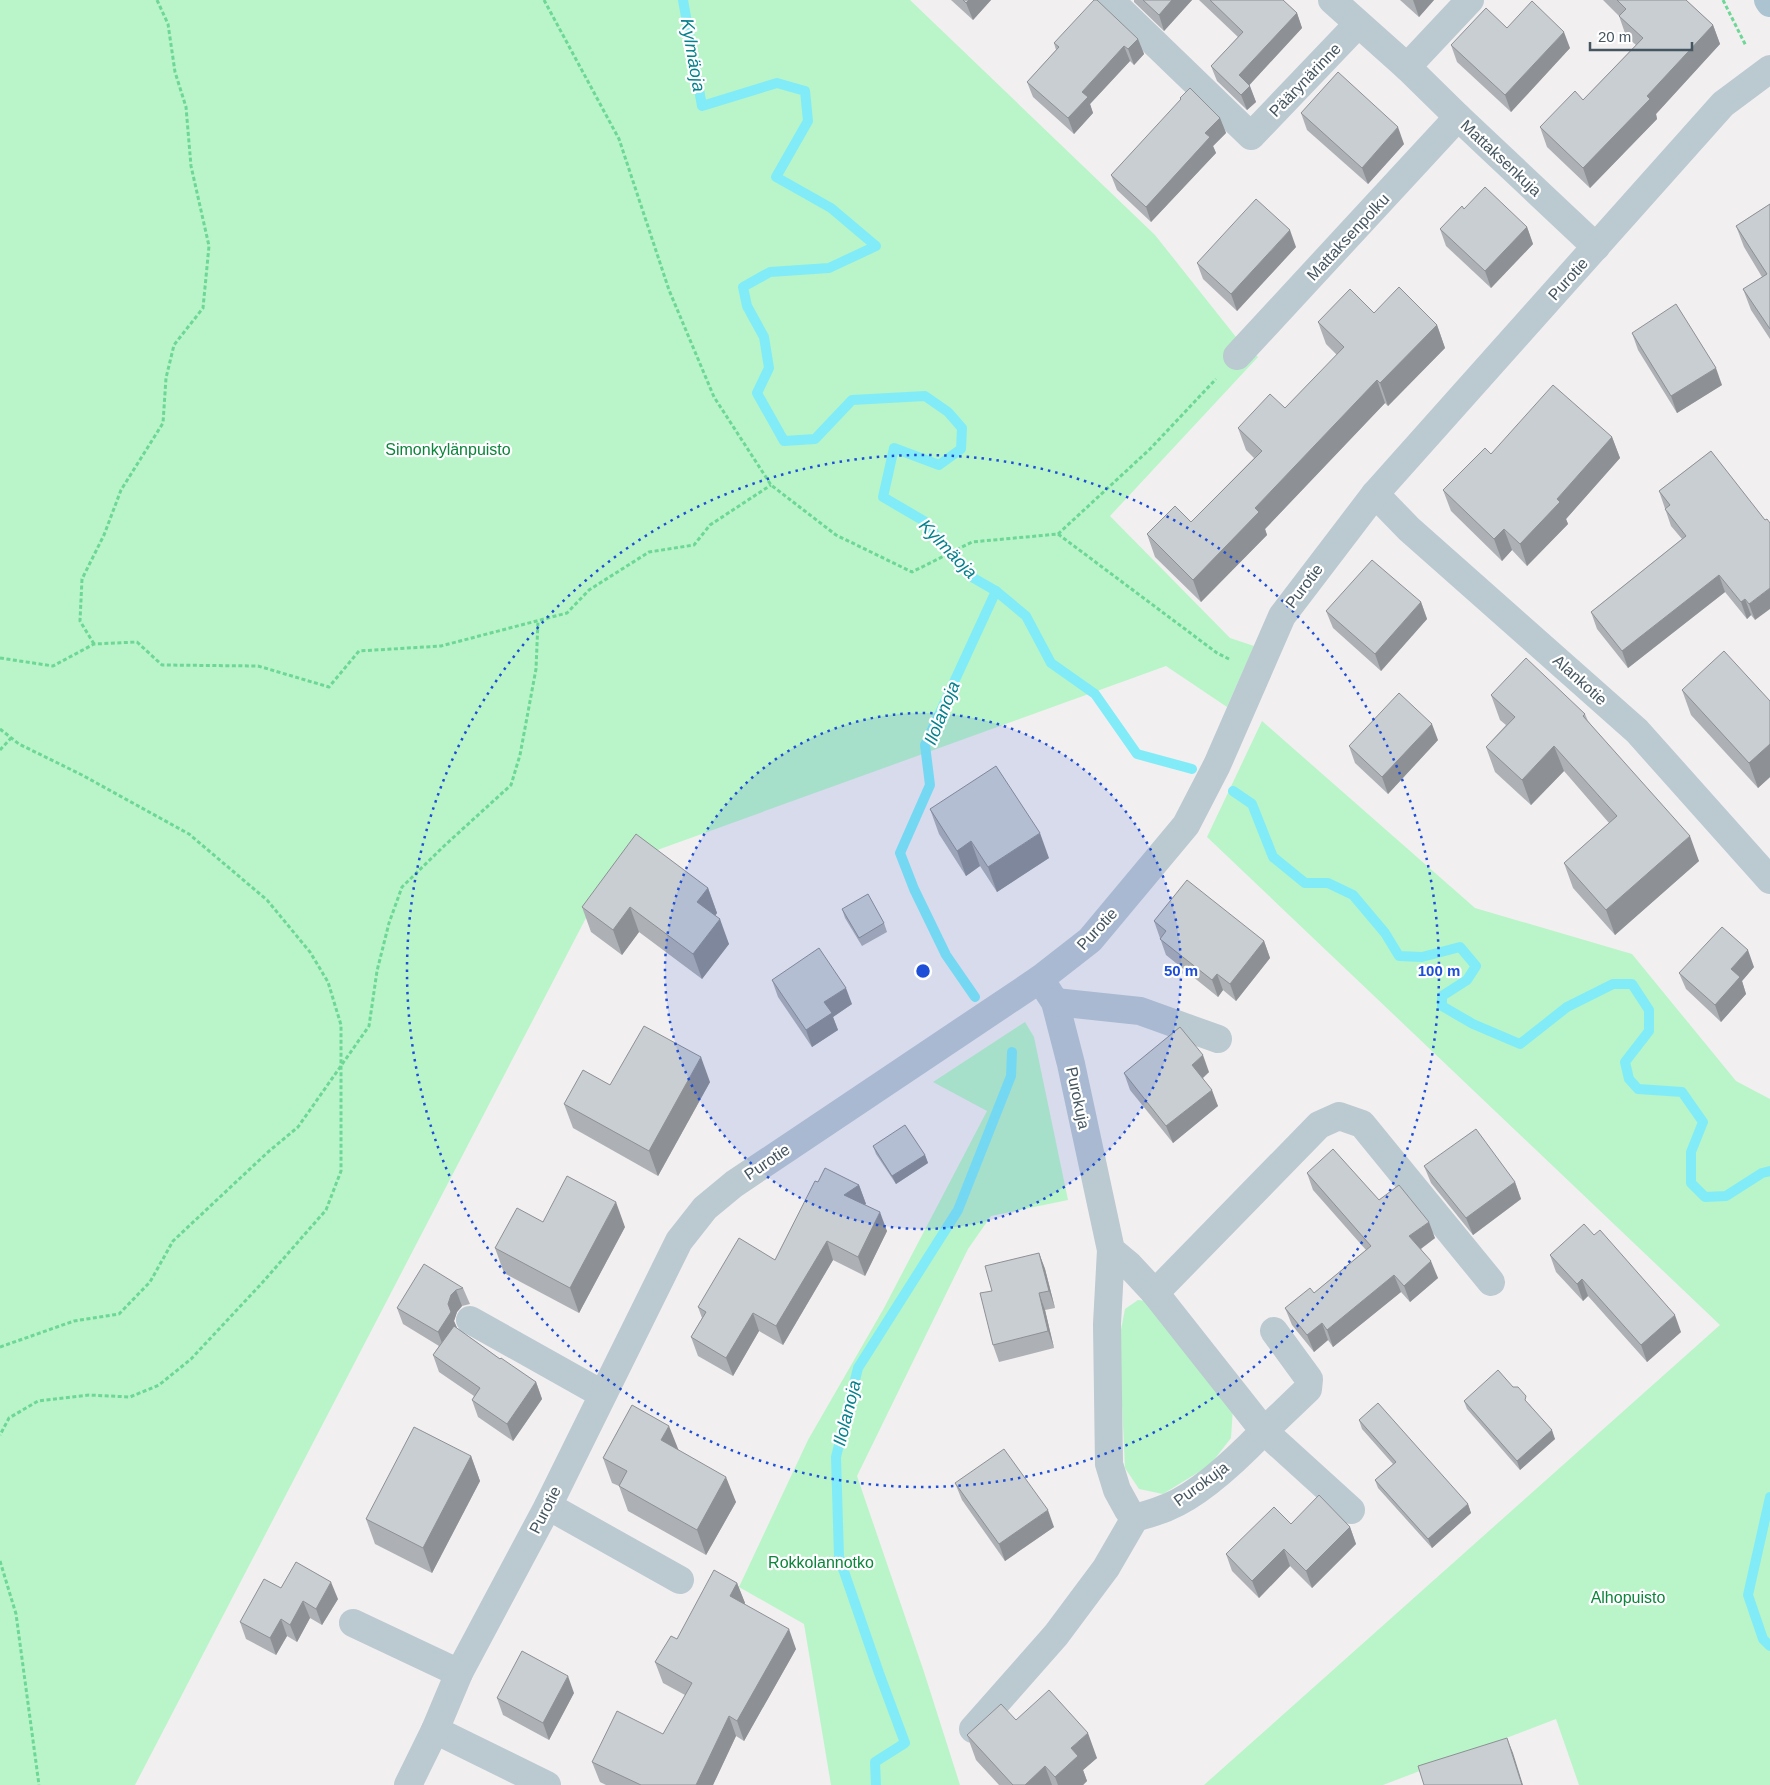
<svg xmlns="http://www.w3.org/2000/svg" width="1770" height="1785" font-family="Arial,sans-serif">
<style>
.green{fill:#b9f5c9}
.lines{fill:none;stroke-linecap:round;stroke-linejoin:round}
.stream{stroke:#81ecf7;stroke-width:10}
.path{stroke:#6dd796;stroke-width:3;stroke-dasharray:4 2.5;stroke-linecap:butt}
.minor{stroke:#bbc9d1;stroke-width:28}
.major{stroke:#acc3d2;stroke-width:28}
.wall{fill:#adb1b5}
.shaded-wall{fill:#8d9094}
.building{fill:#c9ced3;stroke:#8d9094}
.ring{fill:none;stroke:#1d4ed8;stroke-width:2.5;stroke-dasharray:2.5 5}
.labels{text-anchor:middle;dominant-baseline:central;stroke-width:4.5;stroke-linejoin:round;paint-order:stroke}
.street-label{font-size:16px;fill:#455660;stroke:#fff}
.park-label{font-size:16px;fill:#0b853b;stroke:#fff}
.water-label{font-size:18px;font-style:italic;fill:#04818e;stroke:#fff}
.centre{fill:#1d4ed8;stroke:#fff;stroke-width:2.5}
.ring-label{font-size:15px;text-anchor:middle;font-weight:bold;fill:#1d4ed8;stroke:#fff;stroke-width:4.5;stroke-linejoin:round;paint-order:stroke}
</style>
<rect width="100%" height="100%" fill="#f2eff0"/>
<g class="green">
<path d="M0 0H910L1155 235 1236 337 1258 357 1110 516 1230 638 1254 646 1227 707 1166 666 613 866 135 1785H0Z"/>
<path d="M1262 721 1475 908 1632 954 1736 1081 1770 1099V1785H1579L1556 1719 1383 1785H1204L1720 1325 1207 837Z"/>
<path d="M1025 1022 1034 1037 1068 1200 991 1216 968 1249 857 1476 924 1672 960 1785H831L804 1624 739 1587 808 1440 884 1308 987 1111 933 1082Z"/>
<path d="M1138 1300 1147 1301 1233 1408 1231 1438 1210 1465 1163 1494 1139 1489 1125 1468 1119 1340 1125 1309Z"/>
</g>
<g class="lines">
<g class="stream">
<path d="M683 0 702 106 777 83 805 91 808 121 776 177 831 208 876 246 829 268 770 272 743 287 747 306 764 337 769 368 757 393 784 441 815 439 852 400 925 396 948 412 962 428 961 449 939 465 894 448 883 497 924 521 970 576 996 591 1026 616 1051 663 1095 694 1137 754 1192 769"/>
<path d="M1233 791 1252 804 1273 857 1305 883H1328L1353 895 1385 933 1399 956 1422 957 1460 947 1476 966 1467 980 1442 996V1006L1473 1024 1520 1044 1567 1007 1613 984H1632L1649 1010V1031L1625 1062 1629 1079 1638 1089 1682 1092 1703 1122 1691 1152V1183L1705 1197 1726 1196 1762 1173 1770 1171"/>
<path d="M975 997 946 955 914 889 900 853 930 785 925 745 996 591"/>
<path d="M1770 1497 1748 1595 1763 1639 1770 1646"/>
<path d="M876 1785 875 1762 905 1743 879 1673 839 1557 836 1457 858 1368 958 1210 1011 1076 1012 1052"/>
</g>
<g class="path">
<path d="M544 0 619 139 669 290 714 397 771 485 836 535 912 572 972 542 1058 534 1217 653 1229 659"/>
<path d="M1723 0 1746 46"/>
<path d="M1058 534 1150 449 1216 379"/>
<path d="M94 644 80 621 82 579 104 535 121 490 163 423 166 378 174 345 203 308 209 246 191 166 186 107 175 72 168 24 157 0"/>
<path d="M0 658 53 666 94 644 137 642 162 665 258 666 329 687 359 651 441 646 567 613 589 590 649 552 694 545 710 525 771 485"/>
<path d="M0 729 19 744 82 775 189 834 267 900 310 952 328 982 341 1025V1171L326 1210 262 1283 191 1359 159 1385 130 1397 89 1395 38 1401 9 1418 0 1435"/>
<path d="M0 750 11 738"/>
<path d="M0 1347 74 1321 119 1314 150 1282 173 1241 268 1152 298 1127 369 1026 377 971 389 923 402 887 444 846 511 785 520 755 536 669 538 621"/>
<path d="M0 1561 16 1614 39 1785"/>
</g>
<g class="minor">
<path d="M1110 0 1251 136 1358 24"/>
<path d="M1332 0 1407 67 1458 117 1596 247"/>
<path d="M1407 67 1470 0"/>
<path d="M1237 356 1458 117"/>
<path d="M1375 494 1409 529 1637 731 1770 880"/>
<path d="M1040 979 1055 1002 1071 1064 1111 1250 1107 1324 1109 1464 1117 1490 1128 1510 1135 1518C1145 1515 1157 1512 1168 1507 1201 1494 1239 1457 1264 1431L1155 1293 1129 1265 1111 1250"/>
<path d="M1055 1002 1140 1011 1218 1039"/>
<path d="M1155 1293 1319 1125 1339 1116 1362 1124 1491 1282"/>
<path d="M470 1320 602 1394"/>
<path d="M1274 1331 1309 1379 1308 1389 1264 1431 1351 1510"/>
<path d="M548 1506 680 1580"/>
<path d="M353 1623 459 1673"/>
<path d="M973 1729 1056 1635 1106 1568 1135 1518"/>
<path d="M435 1730 547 1785"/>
<path d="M408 1785 435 1730 459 1673 548 1506 679 1241 705 1208 734 1184 1040 979 1090 940 1186 825 1217 765 1282 616 1375 494 1723 104 1770 69"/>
</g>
<path class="major" d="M1768 0 1770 3"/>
</g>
<g class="wall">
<path d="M951 0H991L973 20Z"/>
<path d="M1134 0H1192L1164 31 1134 2Z"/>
<path d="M1199 0H1283L1297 13 1302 28 1249 85 1256 102 1247 110 1217 81 1211 66 1238 37Z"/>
<path d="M1400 0H1434L1419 17Z"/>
<path d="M1603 0H1686L1713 25 1720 44 1656 114 1657 119 1590 188 1547 147 1540 127 1583 100 1636 45 1626 36 1619 16Z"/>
<path d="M1507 28 1570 48 1511 112 1457 62 1451 45Z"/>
<path d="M1138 39 1144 54 1134 65 1130 61 1090 104 1093 113 1074 134 1033 97 1027 82 1056 50 1054 43Z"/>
<path d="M1180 98 1220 118 1226 133 1213 146 1216 153 1151 222 1117 190 1111 175 1181 100Z"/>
<path d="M1301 113 1404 144 1368 184 1307 130Z"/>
<path d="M1770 204V339L1751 310 1743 289 1762 277 1744 247 1736 226Z"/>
<path d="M1464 209 1527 227 1533 244 1491 288 1446 246 1440 229Z"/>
<path d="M1296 247 1237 311 1203 279 1197 263Z"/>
<path d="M1374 313 1437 325 1445 348 1388 406 1385 403 1265 529 1267 535 1201 602 1155 557 1147 534 1191 522 1254 458 1246 450 1238 428 1285 408 1337 355 1326 344 1318 322Z"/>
<path d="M1632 333 1722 385 1677 413 1638 350Z"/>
<path d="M1612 437 1620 458 1566 519 1568 524 1527 566 1512 550 1502 561 1451 511 1443 490 1491 454Z"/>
<path d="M1711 451 1755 620 1751 615 1747 619 1725 592 1628 668 1597 629 1591 612 1682 539 1671 526 1659 491Z"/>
<path d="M1421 602 1427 619 1381 671 1333 628 1326 611Z"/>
<path d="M1682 690 1770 701V777L1758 788 1691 715Z"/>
<path d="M1491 695 1585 714 1588 721 1699 861 1615 935 1573 888 1564 863 1609 823 1564 771 1531 805 1495 772 1486 747 1506 725 1500 720Z"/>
<path d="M1438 740 1388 794 1355 763 1349 746Z"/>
<path d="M930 809 1049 858 997 892 980 866 966 876 939 834Z"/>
<path d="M708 888 717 913 715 916 729 944 702 979 639 932 622 955 591 932 582 907Z"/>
<path d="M842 909 884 923 887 932 862 946 845 918Z"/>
<path d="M1154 921 1264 941 1270 958 1236 1001 1223 990 1218 997 1166 955Z"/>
<path d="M1754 967 1742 981 1746 994 1721 1022 1686 989 1679 973Z"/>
<path d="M772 980 852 1004 833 1017 838 1030 812 1047 778 997Z"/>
<path d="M1209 1072 1203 1078 1218 1106 1173 1143 1130 1090 1124 1073Z"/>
<path d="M710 1082 658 1176 573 1128 564 1104 610 1085Z"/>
<path d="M873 1146 925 1155 928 1163 896 1184 876 1154Z"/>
<path d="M1424 1166 1515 1182 1521 1199 1473 1235 1431 1183Z"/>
<path d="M1307 1173 1379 1200 1435 1238 1421 1249 1438 1278 1410 1302 1401 1292 1333 1347 1328 1340 1314 1352 1292 1325 1285 1308 1314 1293 1366 1250 1313 1190Z"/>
<path d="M818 1182 859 1185 866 1204 864 1205 887 1231 865 1276 833 1260 783 1345 759 1331 733 1376 698 1356 691 1337 702 1318 698 1307 775 1260Z"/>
<path d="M543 1222 625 1227 579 1313 504 1273 495 1248Z"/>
<path d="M1039 1253 1045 1269 1055 1308 1045 1310 1054 1348 999 1362 993 1345 992 1291Z"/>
<path d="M1550 1255 1681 1332 1647 1362 1588 1296 1583 1301 1556 1272Z"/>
<path d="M463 1288 470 1304 462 1306 457 1312 454 1321 457 1328 500 1359 536 1382 542 1399 513 1441 478 1417 472 1400 474 1396 439 1372 433 1355 439 1346 403 1324 397 1308Z"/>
<path d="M1464 1401 1529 1404 1555 1439 1520 1470 1467 1409Z"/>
<path d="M1359 1420 1468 1504 1471 1513 1432 1548 1378 1488 1375 1480 1393 1464 1362 1429Z"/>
<path d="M678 1450 736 1502 706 1555 628 1511 619 1486 612 1483 603 1458Z"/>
<path d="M471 1456 480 1481 432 1573 375 1544 366 1519Z"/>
<path d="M955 1483 1054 1527 1005 1561 962 1500Z"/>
<path d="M1291 1524 1350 1527 1356 1544 1312 1588 1290 1566 1259 1598 1232 1571 1226 1554Z"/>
<path d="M737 1583 745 1603 744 1604 796 1649 744 1741 736 1736 713 1785H606L600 1782 592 1762 663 1734 685 1695 663 1683 655 1662 677 1639Z"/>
<path d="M281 1588 338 1599 322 1625 310 1618 297 1642 287 1636 276 1655 246 1639 240 1622Z"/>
<path d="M574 1693 549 1740 503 1715 497 1698Z"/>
<path d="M1016 1720 1097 1758 1083 1770 1087 1781 1083 1785H999L976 1760 967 1735Z"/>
</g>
<g class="shaded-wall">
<path d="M969 0H991L973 20 966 3Z"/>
<path d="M1172 0H1192L1164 31 1159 15Z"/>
<path d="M1413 0H1434L1419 17Z"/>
<path d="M1297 13 1302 28 1244 91 1239 75Z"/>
<path d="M1713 25 1720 44 1656 114 1657 119 1590 188 1583 168 1647 96Z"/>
<path d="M1564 32 1570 48 1511 112 1505 95Z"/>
<path d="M1138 39 1144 54 1134 65 1128 49Z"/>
<path d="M1124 46 1130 61 1090 104 1093 113 1074 134 1068 118 1082 92Z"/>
<path d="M1250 86 1256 102 1247 110 1241 95Z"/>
<path d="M1220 118 1226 133 1213 146 1216 153 1151 222 1146 207 1205 133Z"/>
<path d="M1398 127 1404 144 1368 184 1362 168Z"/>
<path d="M1527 227 1533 244 1491 288 1485 271Z"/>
<path d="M1290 230 1296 247 1237 311 1231 294Z"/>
<path d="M1437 325 1445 348 1388 406 1380 383Z"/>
<path d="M1716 368 1722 385 1677 413 1671 396Z"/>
<path d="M1377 380 1385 403 1265 529 1267 535 1201 602 1193 580 1255 508Z"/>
<path d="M1612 437 1620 458 1566 519 1568 524 1527 566 1520 544 1557 499Z"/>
<path d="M1504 529 1512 550 1502 561 1494 539Z"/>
<path d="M1719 575 1725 592 1628 668 1622 651Z"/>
<path d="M1770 588V609L1755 620 1749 604Z"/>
<path d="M1745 599 1751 615 1747 619 1741 602Z"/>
<path d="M1421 602 1427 619 1381 671 1375 654Z"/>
<path d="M1432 724 1438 740 1388 794 1382 777Z"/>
<path d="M1770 744V777L1758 788 1749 763Z"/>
<path d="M1554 746 1564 771 1531 805 1522 780Z"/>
<path d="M1040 833 1049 858 997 892 988 867Z"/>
<path d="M1690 836 1699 861 1615 935 1606 910Z"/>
<path d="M971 841 980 866 966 876 957 851Z"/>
<path d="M708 888 717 913 706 927 697 902Z"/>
<path d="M630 907 639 932 622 955 613 930Z"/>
<path d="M720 919 729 944 702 979 693 954Z"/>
<path d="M1264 941 1270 958 1236 1001 1230 984Z"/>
<path d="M1748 950 1754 967 1742 981 1746 994 1721 1022 1715 1005 1731 969Z"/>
<path d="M1217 974 1223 990 1218 997 1212 980Z"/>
<path d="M846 988 852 1004 833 1017 838 1030 812 1047 806 1030 824 1002Z"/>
<path d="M1203 1055 1209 1072 1198 1082 1192 1065Z"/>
<path d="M701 1057 710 1082 658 1176 649 1151Z"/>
<path d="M1212 1090 1218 1106 1173 1143 1166 1126Z"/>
<path d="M925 1155 928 1163 896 1184 892 1176Z"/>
<path d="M1515 1182 1521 1199 1473 1235 1466 1218Z"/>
<path d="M859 1185 866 1204 851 1214 844 1195Z"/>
<path d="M616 1202 625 1227 579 1313 570 1288Z"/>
<path d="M880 1212 887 1231 865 1276 858 1257Z"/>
<path d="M1429 1222 1435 1238 1415 1253 1409 1236Z"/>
<path d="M827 1241 833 1260 783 1345 776 1326Z"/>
<path d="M1039 1253 1045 1269 1055 1308 1049 1291Z"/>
<path d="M1431 1261 1438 1278 1410 1302 1404 1286Z"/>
<path d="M1394 1275 1401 1292 1333 1347 1327 1330Z"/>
<path d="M1582 1279 1588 1296 1583 1301 1577 1284Z"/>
<path d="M456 1290 462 1306 457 1312 454 1321 457 1328 444 1349 438 1332 448 1304 451 1295Z"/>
<path d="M1039 1293 1045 1310 1054 1348 1048 1331Z"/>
<path d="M753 1313 759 1331 733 1376 726 1358Z"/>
<path d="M1675 1315 1681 1332 1647 1362 1641 1345Z"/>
<path d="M1322 1323 1328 1340 1314 1352 1307 1335Z"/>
<path d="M536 1382 542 1399 513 1441 507 1424Z"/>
<path d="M669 1426 679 1451 661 1440Z"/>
<path d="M1552 1430 1555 1439 1520 1470 1517 1461Z"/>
<path d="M471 1456 480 1481 432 1573 423 1548Z"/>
<path d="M726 1477 736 1502 706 1555 697 1530Z"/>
<path d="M1468 1504 1471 1513 1432 1548 1428 1539Z"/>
<path d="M1048 1510 1054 1527 1005 1561 999 1544Z"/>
<path d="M1350 1527 1356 1544 1312 1588 1306 1571Z"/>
<path d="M1284 1549 1290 1566 1259 1598 1252 1581Z"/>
<path d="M331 1582 338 1599 322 1625 316 1609Z"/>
<path d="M737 1583 745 1603 738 1616 730 1596Z"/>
<path d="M303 1601 310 1618 297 1642 290 1625Z"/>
<path d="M281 1619 287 1636 276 1655 270 1638Z"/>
<path d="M789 1629 796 1649 744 1741 737 1721Z"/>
<path d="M568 1676 574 1693 549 1740 543 1723Z"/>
<path d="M729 1716 736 1736 713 1785H696Z"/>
<path d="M1088 1733 1097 1758 1083 1770 1087 1781 1083 1785H1058L1055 1777 1071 1748Z"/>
<path d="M1507 1738 1513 1753 1523 1785H1522Z"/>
<path d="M1045 1766 1052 1785H1025Z"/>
</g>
<g class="building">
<path d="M963 0H969L966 3Z"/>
<path d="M1094 0H1097L1138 39 1128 49 1124 46 1082 92 1088 97 1068 118 1027 82 1059 47 1054 43Z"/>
<path d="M1143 0H1172L1159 15Z"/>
<path d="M1210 0H1283L1297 13 1239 75 1250 86 1241 95 1211 66 1243 32Z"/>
<path d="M1617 0H1686L1713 25 1647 96 1650 99 1583 168 1540 127 1575 91 1583 100 1643 38 1619 16 1626 9Z"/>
<path d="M1532 1 1564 32 1505 95 1451 45 1486 8 1507 28Z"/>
<path d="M1338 72 1398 127 1362 168 1301 113Z"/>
<path d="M1190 88 1220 118 1205 133 1210 137 1146 207 1111 175 1181 99 1180 98Z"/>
<path d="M1485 187 1527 227 1485 271 1440 229 1462 206 1464 209Z"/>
<path d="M1256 199 1290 230 1231 294 1197 263Z"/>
<path d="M1770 204V329L1743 289 1767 274 1736 226Z"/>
<path d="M1399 287 1437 325 1380 383 1377 380 1255 508 1259 512 1193 580 1147 534 1175 506 1191 522 1262 451 1238 428 1270 394 1285 408 1344 347 1318 322 1350 289 1374 313Z"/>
<path d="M1676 304 1716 368 1671 396 1632 333Z"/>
<path d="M1553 385 1612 437 1557 499 1560 502 1520 544 1504 529 1494 539 1443 490 1485 448 1491 454Z"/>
<path d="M1711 451 1765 520 1767 519 1770 523V588L1749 604 1745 599 1741 602 1719 575 1622 651 1591 612 1686 536 1665 509 1670 505 1659 491Z"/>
<path d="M1372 560 1421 602 1375 654 1326 611Z"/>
<path d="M1724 651 1770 701V744L1749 763 1682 690Z"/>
<path d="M1526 658 1585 714 1583 716 1690 836 1606 910 1564 863 1617 816 1554 746 1522 780 1486 747 1515 717 1491 695Z"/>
<path d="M1399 693 1432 724 1382 777 1349 746Z"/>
<path d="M996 766 1040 833 988 867 971 841 957 851 930 809Z"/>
<path d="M636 834 708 888 697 902 720 919 693 954 630 907 613 930 582 907Z"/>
<path d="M1187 880 1264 941 1230 984 1217 974 1212 980 1160 939 1166 931 1154 921Z"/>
<path d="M868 894 884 923 859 938 842 909Z"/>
<path d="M1722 927 1748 950 1731 969 1740 977 1715 1005 1679 973Z"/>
<path d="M819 948 846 988 824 1002 832 1013 806 1030 772 980Z"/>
<path d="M644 1026 701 1057 649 1151 564 1104 583 1070 610 1085Z"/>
<path d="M1180 1027 1203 1055 1192 1065 1212 1090 1166 1126 1124 1073Z"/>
<path d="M905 1125 925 1155 892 1176 873 1146Z"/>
<path d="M1476 1129 1515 1182 1466 1218 1424 1166Z"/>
<path d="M1333 1149 1379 1200 1399 1185 1429 1222 1409 1236 1431 1261 1404 1286 1394 1275 1327 1330 1322 1323 1307 1335 1285 1308 1310 1288 1314 1293 1371 1246 1307 1173Z"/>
<path d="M825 1168 859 1185 844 1195 880 1212 858 1257 827 1241 776 1326 753 1313 726 1358 691 1337 706 1312 698 1307 739 1238 775 1260 815 1181 818 1182Z"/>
<path d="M567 1176 616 1202 570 1288 495 1248 517 1208 543 1222Z"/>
<path d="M1584 1224 1594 1235 1600 1230 1675 1315 1641 1345 1582 1279 1577 1284 1550 1255Z"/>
<path d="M1039 1253 1049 1291 1039 1293 1048 1331 993 1345 980 1293 992 1291 985 1266Z"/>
<path d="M424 1264 463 1288 456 1290 451 1295 448 1304 451 1312 438 1332 397 1308Z"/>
<path d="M454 1326 500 1359 501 1358 536 1382 507 1424 472 1400 480 1388 433 1355Z"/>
<path d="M1498 1370 1513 1387H1518L1526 1396 1525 1400 1552 1430 1517 1461 1464 1401Z"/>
<path d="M1378 1403 1468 1504 1428 1539 1375 1480 1396 1462 1359 1420Z"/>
<path d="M632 1405 669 1426 661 1440 726 1477 697 1530 619 1486 627 1471 603 1458Z"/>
<path d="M414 1427 471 1456 423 1548 366 1519Z"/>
<path d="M1004 1449 1048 1510 999 1544 955 1483Z"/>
<path d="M1319 1495 1350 1527 1306 1571 1284 1549 1252 1581 1226 1554 1274 1507 1291 1524Z"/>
<path d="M296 1562 331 1582 316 1609 303 1601 290 1625 281 1619 270 1638 240 1622 264 1579 281 1588Z"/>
<path d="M714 1570 737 1583 730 1596 789 1629 737 1721 729 1716 696 1785H641L592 1762 617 1711 663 1734 692 1683 655 1662 671 1636 677 1639Z"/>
<path d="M522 1651 568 1676 543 1723 497 1698Z"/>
<path d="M1049 1690 1088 1733 1071 1748 1078 1756 1055 1777 1045 1766 1025 1785H1013L967 1735 1001 1704 1016 1720Z"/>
<path d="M1507 1738 1522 1785H1424L1418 1766Z"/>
</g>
<circle cx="923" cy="971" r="258" fill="#1d4ed8" fill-opacity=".12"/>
<g class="ring">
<circle cx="923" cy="971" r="258"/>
<circle cx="923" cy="971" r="516"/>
</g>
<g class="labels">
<g class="street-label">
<text transform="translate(1305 80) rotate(-46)">Päärynärinne</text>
<text transform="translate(1501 158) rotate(43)">Mattaksenkuja</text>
<text transform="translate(1348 237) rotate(-47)">Mattaksenpolku</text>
<text transform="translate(1568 279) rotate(-48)">Purotie</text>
<text transform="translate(1304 586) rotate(-53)">Purotie</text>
<text transform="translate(1580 680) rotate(42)">Alankotie</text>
<text transform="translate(1097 929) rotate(-47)">Purotie</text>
<text transform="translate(1078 1098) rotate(78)">Purokuja</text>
<text transform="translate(767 1162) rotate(-34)">Purotie</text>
<text transform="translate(1201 1484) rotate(-36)">Purokuja</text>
<text transform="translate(545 1510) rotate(-63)">Purotie</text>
</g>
<g class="park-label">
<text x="448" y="449">Simonkylänpuisto</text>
<text x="821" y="1562">Rokkolannotko</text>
<text x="1628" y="1597">Alhopuisto</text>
</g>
<g class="water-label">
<text transform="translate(693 55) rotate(80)">Kylmäoja</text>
<text transform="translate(948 549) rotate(46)">Kylmäoja</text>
<text transform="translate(942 713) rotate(-68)">Ilolanoja</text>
<text transform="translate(847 1413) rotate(-76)">Ilolanoja</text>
</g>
</g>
<circle cx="923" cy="971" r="8" class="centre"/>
<g class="ring-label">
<text x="1181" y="976">50 m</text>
<text x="1439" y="976">100 m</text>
</g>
<path d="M1590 42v8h102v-8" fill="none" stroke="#455660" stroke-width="2.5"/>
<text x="1598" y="42" font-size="15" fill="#455660" stroke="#ffffff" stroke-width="4" paint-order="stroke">20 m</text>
</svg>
